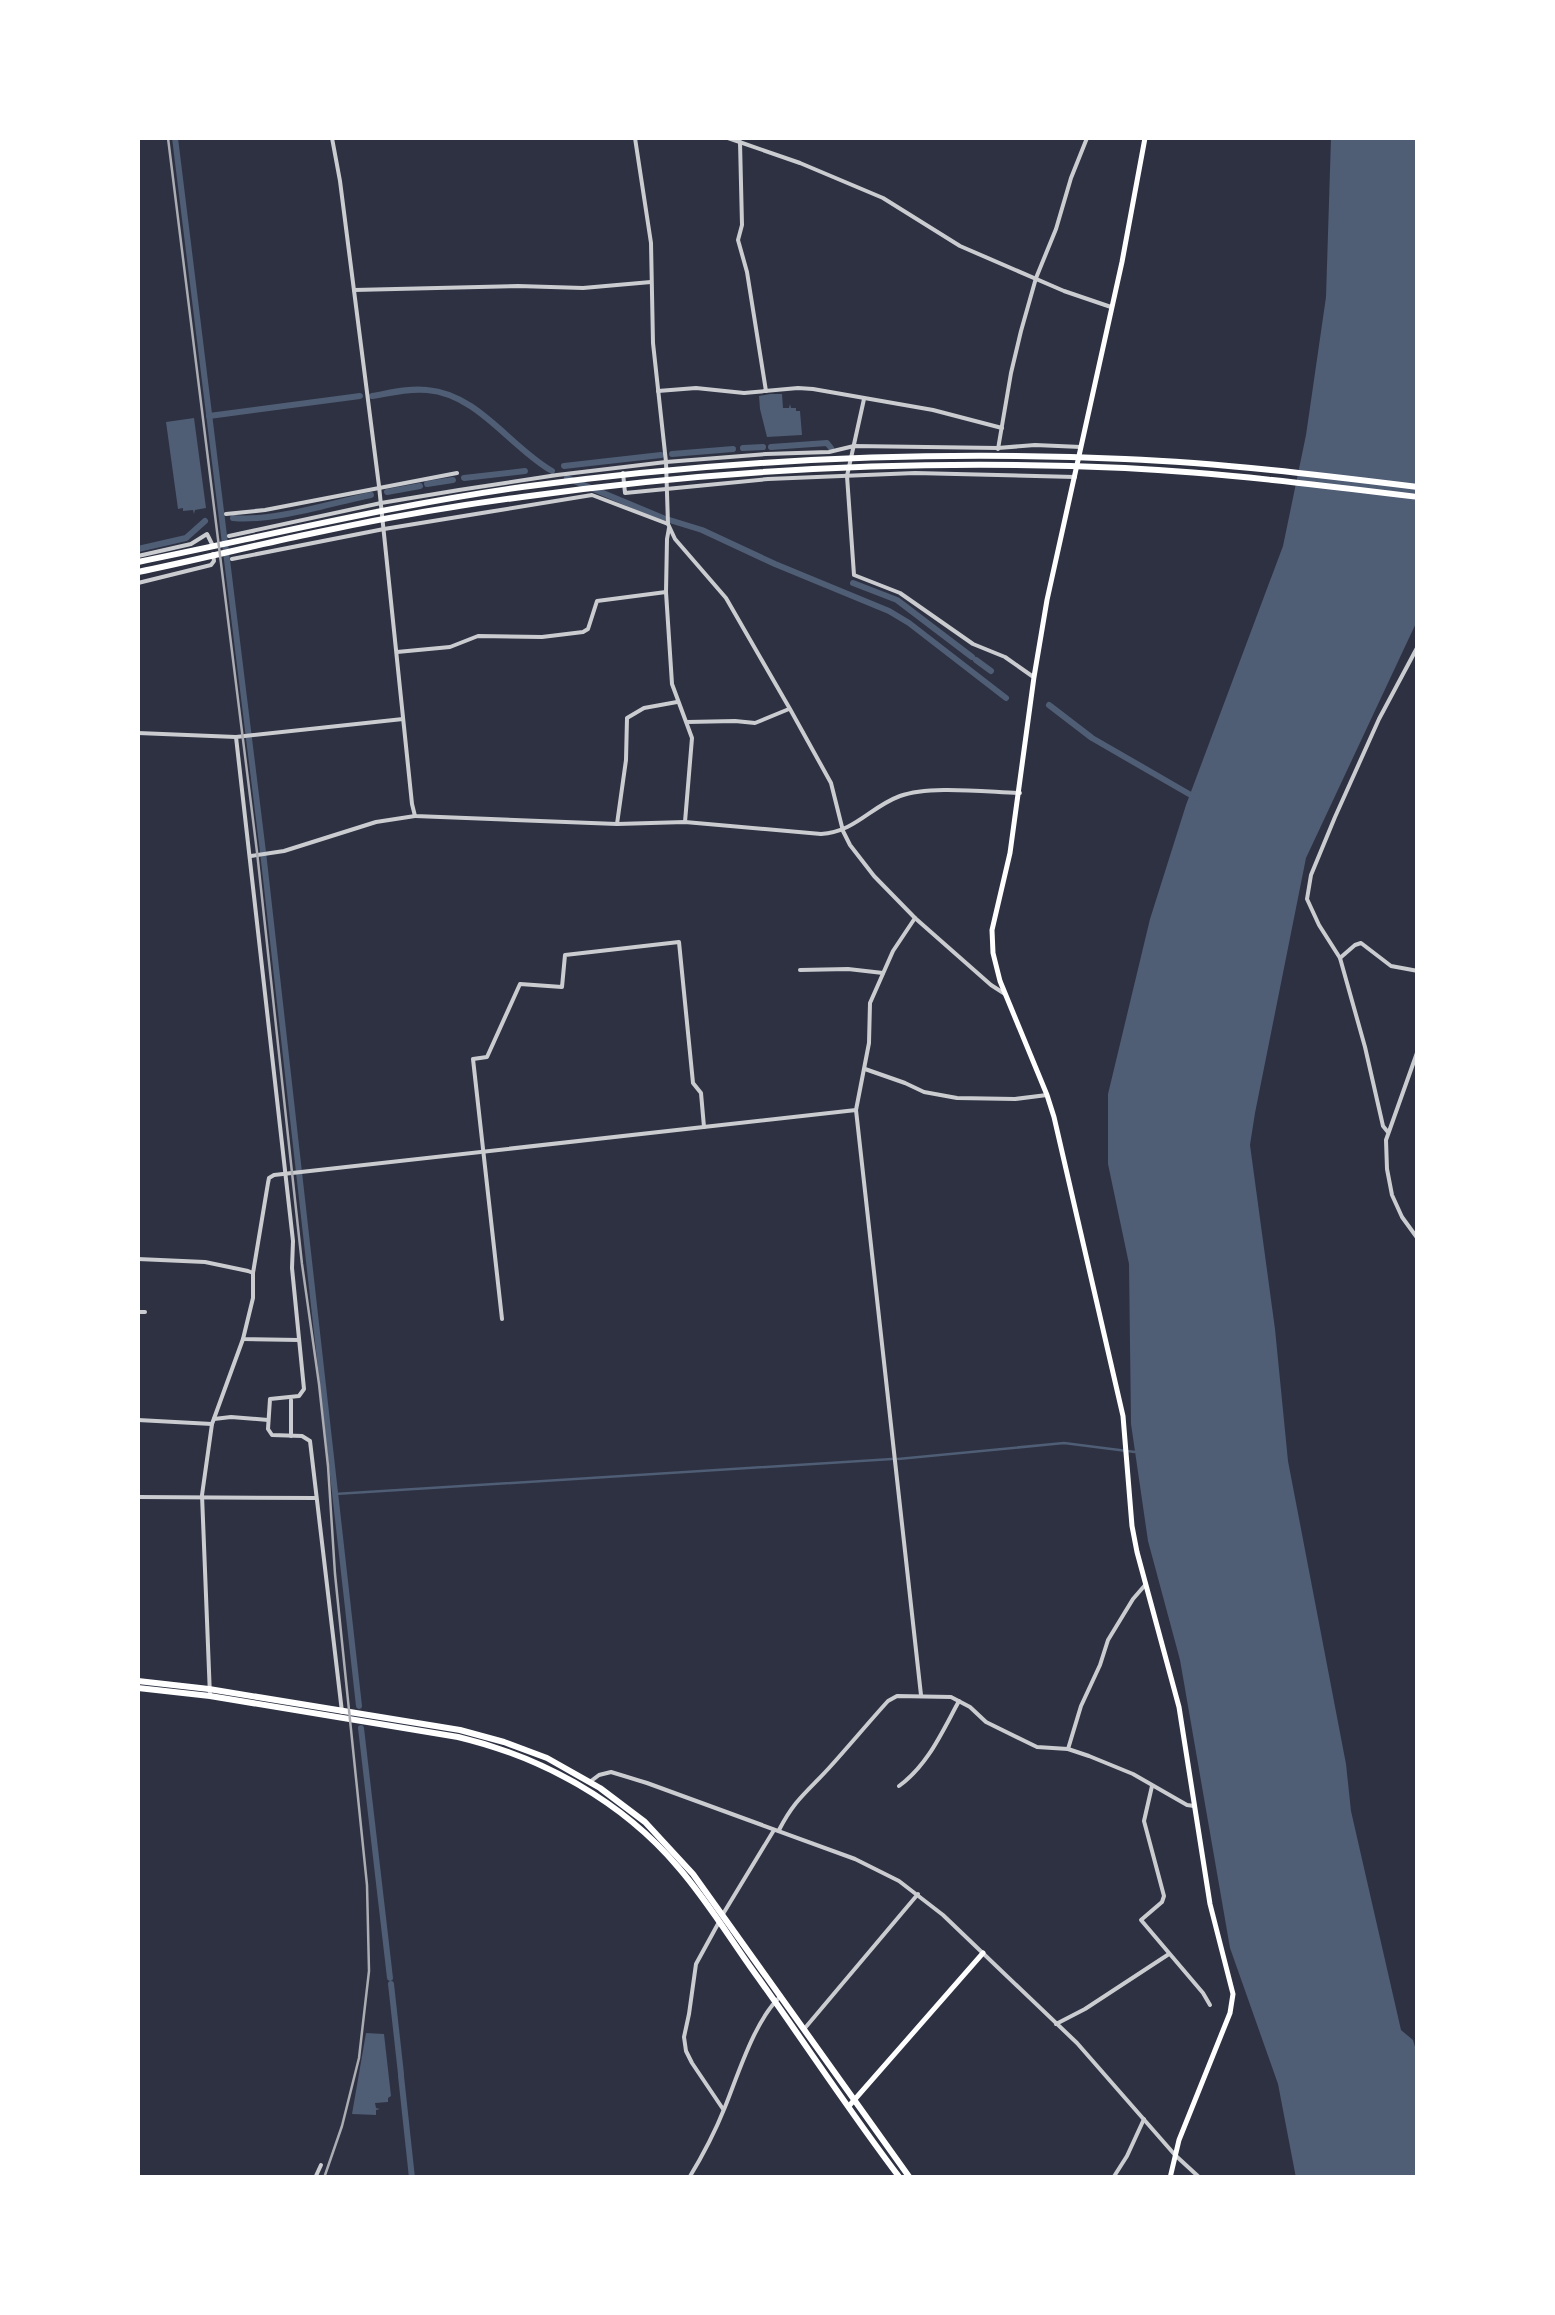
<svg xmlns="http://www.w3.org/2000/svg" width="1555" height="2315" font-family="'Alegreya Sans',sans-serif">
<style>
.water{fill:#4f5d75}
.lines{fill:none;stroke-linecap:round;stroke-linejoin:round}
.stream{stroke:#4f5d75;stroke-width:2.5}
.canal{stroke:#4f5d75;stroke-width:6}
.minor{stroke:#caccd0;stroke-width:4}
.tertiary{stroke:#caccd0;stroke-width:4}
.secondary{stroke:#fff;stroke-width:5}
.trunk{stroke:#fff;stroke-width:6}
.motorway{stroke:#fff;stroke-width:6}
.rail{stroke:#abadb3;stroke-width:2.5}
</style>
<rect width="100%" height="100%" fill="#2d3142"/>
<g class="water">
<path d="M1331 138H1417V621L1306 858 1255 1113 1250 1145 1275 1329 1288 1461 1346 1764 1351 1811 1401 2030 1413 2040 1417 2054V2177L1296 2178 1278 2084 1230 1948 1180 1660 1148 1541 1131 1424 1129 1264 1108 1164V1094L1150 919 1186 805 1283 546 1306 435 1326 297Z"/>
<path d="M770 394H782L783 408H789L790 404 791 408H796V411H800L802 435 767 437 760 409 759 396Z"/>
<path d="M194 418 206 508 195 510 194 514 193 510 183 511V508L178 509 166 422Z"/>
<path d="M366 2033 384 2034 391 2096 388 2098V2102L375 2103 376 2108 380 2109 376 2110V2115L352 2114Z"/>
</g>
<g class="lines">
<g class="stream">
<path d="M898 1459 1064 1443 1135 1452"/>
<path d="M335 1494 892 1459"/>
</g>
<g class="canal">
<path d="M175 138 263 852 359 1706"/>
<path d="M372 396C390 393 409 388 427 390 478 394 510 447 552 471"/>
<path d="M209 416 360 396"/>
<path d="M771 447 827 443 831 448"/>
<path d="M743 448 763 447"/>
<path d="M672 454 733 449"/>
<path d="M564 466 661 455"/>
<path d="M464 478 525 471"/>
<path d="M567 478 663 518 702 530 775 564 889 611 909 623 1006 698"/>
<path d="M427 484 453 480"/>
<path d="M387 492 420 486"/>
<path d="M233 518C273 522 331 503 371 495"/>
<path d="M138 549 186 538 205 521"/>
<path d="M853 583 897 600 972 657"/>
<path d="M976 660 991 671"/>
<path d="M1049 705 1092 738 1196 798"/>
<path d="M361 1728 390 1978"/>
<path d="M391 1984 401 2074"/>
<path d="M401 2076 412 2178"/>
</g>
<g class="minor">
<path d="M635 138 651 243 653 343 666 462 668 524 675 539 726 598 790 709 831 783 843 831 850 845 874 876 915 918 991 985 1005 994"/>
<path d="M728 138 800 163 883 198 960 246 1064 291 1111 307"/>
<path d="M740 142 742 225 738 240 747 272 766 391"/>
<path d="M354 290 518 286 583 288 651 282"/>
<path d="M658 391 696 388 744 393 798 388 813 389 933 410 1002 428"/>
<path d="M864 399 847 476 854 575 900 593 973 644 1005 657 1032 676"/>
<path d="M998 449 1011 373 1021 331 1036 278 1056 229 1071 178 1087 138"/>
<path d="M623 473 625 493 768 479 915 473 1075 477"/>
<path d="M226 514 265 510 457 473"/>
<path d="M669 528 667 539 666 592 672 684 692 738 685 822"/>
<path d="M229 536 381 503 459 490 557 475 666 462 766 454 829 452 854 446 998 448 1035 445 1081 447"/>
<path d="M138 556 191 544 207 534 212 544"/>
<path d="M232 559 384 529 592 495 668 524"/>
<path d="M138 583 211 565 214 561 213 554"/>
<path d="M397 652 450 647 478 636 542 637 583 632 588 629 597 601 666 592"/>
<path d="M687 722 735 721 755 723 789 709"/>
<path d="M617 824 626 760 627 718 644 708 677 702"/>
<path d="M251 856 284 851 376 822 415 816"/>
<path d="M1340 958 1355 945 1361 943 1391 966 1418 971"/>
<path d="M800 970 848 969 883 973"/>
<path d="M1418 1050 1386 1140 1387 1169 1392 1195 1402 1217 1418 1239"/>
<path d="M865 1069 905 1083 924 1092 957 1098 1015 1099 1047 1095"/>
<path d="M1387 1131 1383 1126 1365 1047 1340 958 1319 925 1307 899 1311 875 1335 817 1379 719 1418 646"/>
<path d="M138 1259 205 1262 248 1271 253 1273V1298L243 1339 299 1340"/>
<path d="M253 1273 268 1183 269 1178 274 1175 856 1110 869 1043 870 1003 893 951 915 918"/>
<path d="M138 1312H145"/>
<path d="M502 1319 473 1059 487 1057 520 984 562 987 565 955 679 942 693 1083 701 1093 704 1127"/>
<path d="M214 1419 231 1417 268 1420"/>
<path d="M138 1420 212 1424"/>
<path d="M138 1497 316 1498"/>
<path d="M210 1696 202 1495 212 1424 243 1339"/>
<path d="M899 1786C928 1765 942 1732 959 1701"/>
<path d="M1152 1786 1144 1821 1164 1896 1162 1902 1141 1920 1203 1993 1210 2005"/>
<path d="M779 1830C795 1799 807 1792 829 1768 849 1746 868 1723 888 1701L897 1696 951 1697 970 1707 986 1722 1037 1747 1068 1749 1089 1756 1133 1774 1187 1805 1194 1806"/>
<path d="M723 1914 774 1830"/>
<path d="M719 1922 696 1964 689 2014 684 2037 686 2051 692 2063 723 2109"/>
<path d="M1056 2024 1085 2009 1169 1954"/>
<path d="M805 2028 918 1894"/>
<path d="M1175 2155 1200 2178"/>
<path d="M315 2178 321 2165"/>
<path d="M1113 2178 1127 2156 1144 2119"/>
</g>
<g class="tertiary">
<path d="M332 138 340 181 379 486 412 804 415 816 617 824 685 822 821 834C855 832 870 807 900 796 929 785 987 792 1020 793"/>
<path d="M138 733 236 737 403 719"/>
<path d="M236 737 293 1241 292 1268 304 1389 299 1396 270 1399 268 1429 272 1435 302 1436 310 1441 342 1712"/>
<path d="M856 1110 921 1695"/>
<path d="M291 1436V1400"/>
<path d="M1068 1749 1081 1706 1100 1665 1108 1640 1133 1599 1146 1584"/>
<path d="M591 1781 599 1775 611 1772 647 1783 855 1859 899 1881 943 1915 1077 2043 1175 2155"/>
<path d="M689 2178C703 2155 715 2132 725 2107 738 2075 755 2019 781 1996"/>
</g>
<g class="secondary">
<path d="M1145 138 1122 262 1047 600 1034 677 1010 853 992 930 993 953 1000 981 1047 1095 1054 1117 1123 1416 1132 1526 1137 1552 1179 1707 1210 1904 1233 1994 1230 2013 1179 2140 1170 2178"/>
<path d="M849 2106 983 1953"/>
</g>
<g class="trunk">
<path d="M138 1681 209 1689 460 1730 504 1742 547 1758 600 1788 645 1822 693 1874 910 2178"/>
<path d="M138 1688 210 1696 458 1737C542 1757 622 1801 678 1867 706 1899 729 1937 754 1972 803 2040 849 2111 900 2178"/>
</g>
<g class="motorway">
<path d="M138 562C266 536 393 505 522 487 722 460 924 450 1125 459 1222 463 1320 475 1418 487"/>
<path d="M138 572C197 560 255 545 314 533 383 518 453 506 522 497 721 469 924 459 1125 468 1223 473 1320 485 1418 497"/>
</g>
<path class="rail" d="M168 138 257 852 302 1264 319 1384 328 1466 335 1574 367 1885 369 1971 359 2058 342 2126 324 2178"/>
</g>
<rect width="1555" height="2315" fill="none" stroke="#ffffff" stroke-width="280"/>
</svg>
